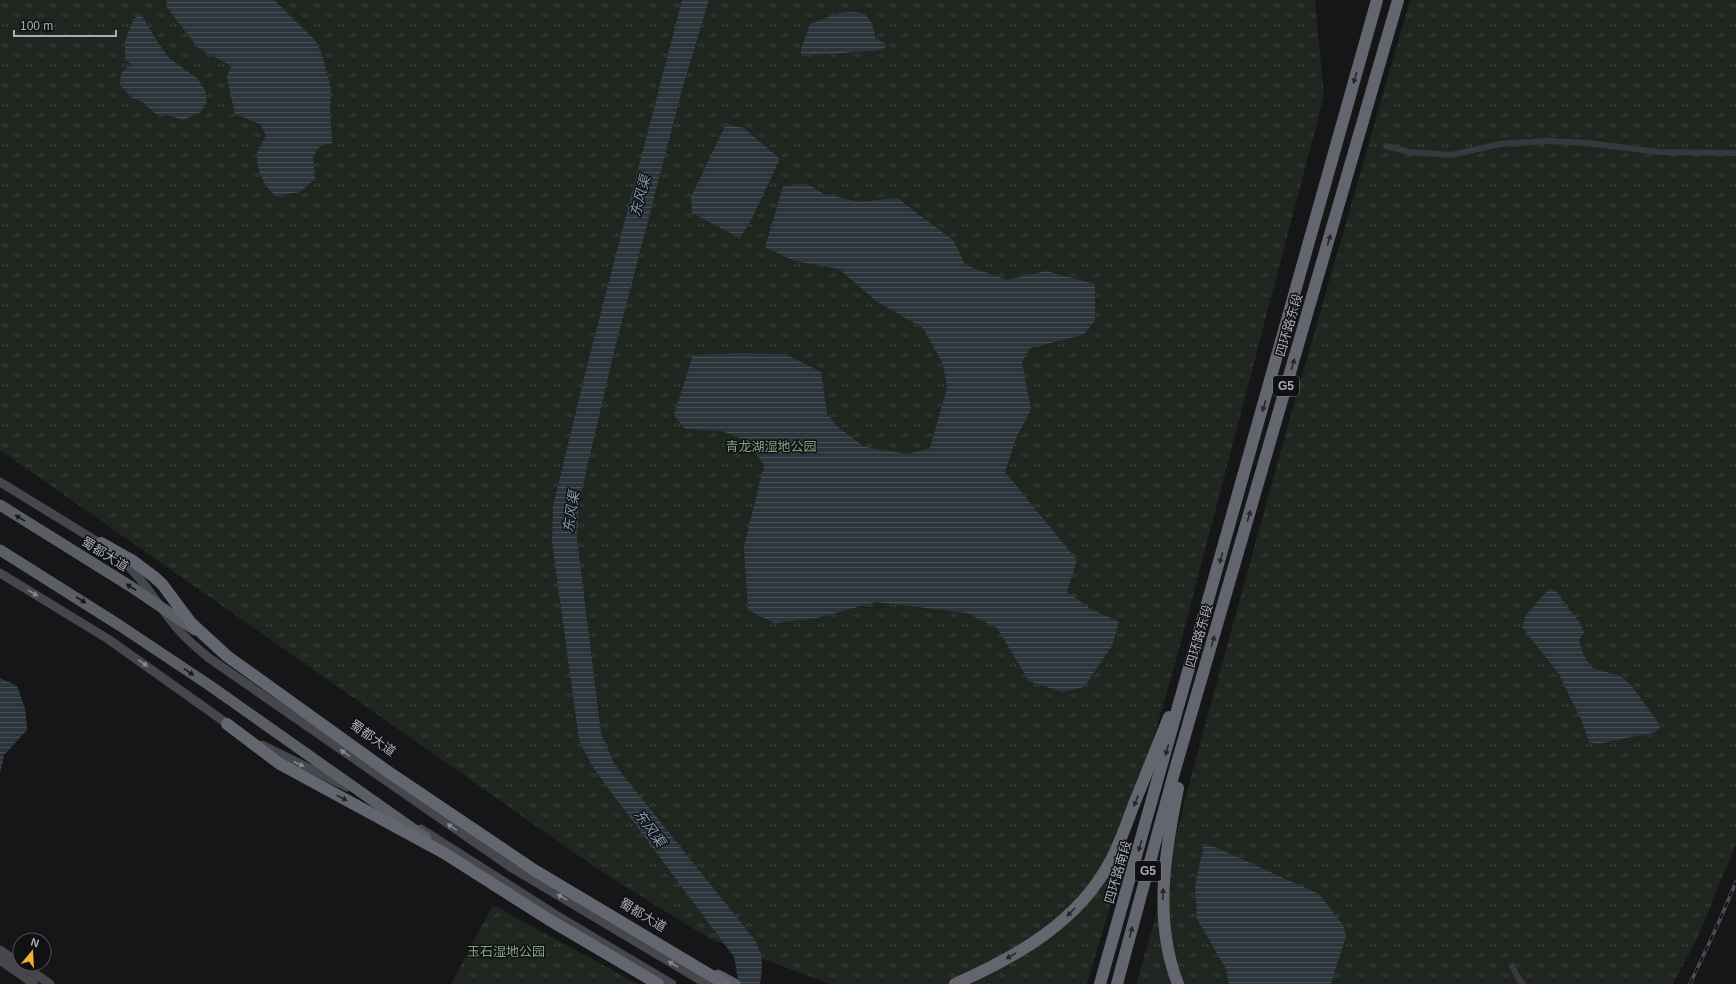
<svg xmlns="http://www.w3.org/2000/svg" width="1736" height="984" font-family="Helvetica,'Noto Sans SC',sans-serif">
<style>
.park{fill:url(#park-tufts)}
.water{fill:url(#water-rules)}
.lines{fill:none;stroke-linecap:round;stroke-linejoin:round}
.minor{stroke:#37383d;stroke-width:6}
.secondary{stroke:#45474d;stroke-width:9}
.trunk{stroke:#5b5e65;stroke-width:11}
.motorway{stroke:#63666e;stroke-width:12}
.rail-casing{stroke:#4a4c52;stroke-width:3.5}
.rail{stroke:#111113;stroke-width:2;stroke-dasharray:6;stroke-linecap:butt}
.oneway{fill:#26262a}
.oneway2{fill:#18191b}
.oneway3{fill:#858993}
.labels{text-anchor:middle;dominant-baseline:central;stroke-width:3;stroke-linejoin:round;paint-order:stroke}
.shield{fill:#111113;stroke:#7b7e86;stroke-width:1}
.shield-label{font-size:12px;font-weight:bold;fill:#a8adb8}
.street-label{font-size:13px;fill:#a8adb8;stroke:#111113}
.park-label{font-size:13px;fill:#7fa381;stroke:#111113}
.water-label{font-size:14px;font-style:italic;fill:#7f9bb3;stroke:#111113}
</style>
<defs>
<pattern id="park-tufts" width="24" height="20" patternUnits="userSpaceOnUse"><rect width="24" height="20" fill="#1e261f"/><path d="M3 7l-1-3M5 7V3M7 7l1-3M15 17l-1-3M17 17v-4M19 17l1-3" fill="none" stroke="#3c433d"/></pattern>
<pattern id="water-rules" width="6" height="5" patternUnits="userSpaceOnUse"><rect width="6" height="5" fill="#2c353c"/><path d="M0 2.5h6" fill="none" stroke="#485056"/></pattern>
</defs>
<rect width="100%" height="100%" fill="#161618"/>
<g class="park">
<path d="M0 0H1315L1324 96 1174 668 1127 827 1119 876 1087 984H830L710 939 599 870 0 450Z"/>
<path d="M1410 0H1736V844L1698 937 1673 984H1136L1158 908 1193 769 1293 407Z"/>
<path d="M493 905 638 984H451Z"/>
</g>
<g class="water">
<path d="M167 0H274L315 40 323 57 331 88 330 110 332 143 320 146 313 157 315 179 300 192 276 196C265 187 256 171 257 156 257 150 263 142 266 135L260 124 235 114 227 77 231 66 198 48 166 6Z"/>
<path d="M682 0H709L683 86 615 348 579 502 577 539 601 734 615 765 754 939C764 956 763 965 760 984H739L734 957 594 769 579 740 552 542 553 506 587 366Z"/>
<path d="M855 12 865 14 871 22 876 38 887 45 883 50 801 56V49L810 24 839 13Z"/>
<path d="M141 14 160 46 170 59 197 78 205 90 207 102 201 112 183 120 167 115 156 114 144 103 131 97 120 85 121 73 131 64 125 59V41L133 20Z"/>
<path d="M726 124 744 128 780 159 752 218 740 238 692 213 691 197Z"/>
<path d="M807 184 824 194 859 202 897 198 954 241 965 265 1007 280 1046 271 1095 284V321L1083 335 1030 348 1022 362 1031 410 1017 436 1005 472 1077 560 1067 592 1089 608 1119 622 1112 646 1084 687 1062 692 1029 681 997 628 967 613 876 602 817 618 775 623 748 610 744 546 764 465 748 441 722 431 685 429 674 415 693 355 737 353 785 354 821 372 827 414 838 427 865 447 907 454 930 448 947 388 943 364 923 328 876 301 839 269 795 261 765 247 783 186Z"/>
<path d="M1549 589 1554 590 1559 594 1567 607 1578 620 1584 632 1579 640C1581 648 1586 665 1595 669 1605 673 1615 672 1624 679 1636 688 1647 709 1657 721L1660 728 1655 732 1598 744 1589 742 1580 717 1558 673 1522 627 1526 615Z"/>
<path d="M0 678 17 686 25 708 27 730 4 755 0 774Z"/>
<path d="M1204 844 1217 848 1319 894 1343 925 1346 936 1331 984H1229L1226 969 1197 919 1195 885Z"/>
</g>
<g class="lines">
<g class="minor">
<path d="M1386 146 1410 152 1451 155 1500 144 1548 141 1587 143 1659 152 1736 153"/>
<path d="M1512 966 1519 979 1523 984"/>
</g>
<g class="secondary">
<path d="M0 482 106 547"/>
<path d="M121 559C144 579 157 605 177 628 186 639 198 649 209 658L512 868 707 984"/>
<path d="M0 573 108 639 232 727"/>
<path d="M262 745 347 787"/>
<path d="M421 829 556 915 672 984"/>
<path d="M0 950 20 964"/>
<path d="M0 960 34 984"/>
<path d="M21 964 50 984"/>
</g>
<g class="trunk">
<path d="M0 505 130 586 195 630"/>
<path d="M0 550 119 625 209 685 426 838"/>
<path d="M718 975 735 984"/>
</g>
<g class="motorway">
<path d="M101 543 133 561 153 576 162 584 191 623 227 656 387 771 534 870 725 984"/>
<path d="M227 724 280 764 444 853 548 919 658 984"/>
<path d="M955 984C1016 957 1079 922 1111 860 1120 843 1127 823 1134 804 1146 775 1157 746 1169 717"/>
<path d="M1100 984 1377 0"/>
<path d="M1117 984 1174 773 1398 0"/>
<path d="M1178 984C1153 921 1165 852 1178 788"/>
</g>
<defs>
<path id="rail" d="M1690 984 1718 924 1736 882"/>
</defs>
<use href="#rail" class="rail-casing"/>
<use href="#rail" class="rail"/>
</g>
<defs><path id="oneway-solid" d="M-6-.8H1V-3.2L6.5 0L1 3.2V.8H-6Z"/></defs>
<g class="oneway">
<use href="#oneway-solid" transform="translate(1355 78) rotate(106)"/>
<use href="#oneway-solid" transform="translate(1329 240) rotate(-74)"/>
<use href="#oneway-solid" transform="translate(1293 364) rotate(-74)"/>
<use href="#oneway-solid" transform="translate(1264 406) rotate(106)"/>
<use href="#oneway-solid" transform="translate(1249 516) rotate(-74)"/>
<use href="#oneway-solid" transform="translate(1221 558) rotate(106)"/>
<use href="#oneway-solid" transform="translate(1213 641) rotate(-74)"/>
<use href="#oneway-solid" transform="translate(1167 750) rotate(106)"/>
<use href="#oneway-solid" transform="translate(342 798) rotate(27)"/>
<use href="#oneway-solid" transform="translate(1136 801) rotate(111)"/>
<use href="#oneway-solid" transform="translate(1140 846) rotate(106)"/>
<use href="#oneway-solid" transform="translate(1163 894) rotate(-87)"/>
<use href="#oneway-solid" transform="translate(1071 912) rotate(134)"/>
<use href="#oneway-solid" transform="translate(1131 932) rotate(-75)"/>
<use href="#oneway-solid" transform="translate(1011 956) rotate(149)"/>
</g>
<g class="oneway2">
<use href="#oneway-solid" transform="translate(20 518) rotate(-149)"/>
<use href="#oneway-solid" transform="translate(131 587) rotate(-147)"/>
<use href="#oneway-solid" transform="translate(81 600) rotate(33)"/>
<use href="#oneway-solid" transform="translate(189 672) rotate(34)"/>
</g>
<g class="oneway3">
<use href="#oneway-solid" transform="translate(33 593) rotate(32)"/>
<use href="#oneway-solid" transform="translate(143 663) rotate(35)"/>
<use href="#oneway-solid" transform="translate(345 753) rotate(-145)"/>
<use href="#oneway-solid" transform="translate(299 764) rotate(25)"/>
<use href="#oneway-solid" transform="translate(452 827) rotate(-146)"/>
<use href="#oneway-solid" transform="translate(562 897) rotate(-149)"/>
<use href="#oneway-solid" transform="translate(673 964) rotate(-149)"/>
</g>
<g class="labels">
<g class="shield">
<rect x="1273" y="376" width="26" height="20" rx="3"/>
<rect x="1135" y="861" width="26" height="20" rx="3"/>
</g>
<g class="shield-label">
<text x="1286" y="386">G5</text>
<text x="1148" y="871">G5</text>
</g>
<g class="street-label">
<text transform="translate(1289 325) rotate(-74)">四环路东段</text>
<text transform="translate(105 554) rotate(32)">蜀都大道</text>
<text transform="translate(1199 636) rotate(-74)">四环路东段</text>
<text transform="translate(373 738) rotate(35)">蜀都大道</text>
<text transform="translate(1118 872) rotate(-74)">四环路南段</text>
<text transform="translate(643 915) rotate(31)">蜀都大道</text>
</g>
<g class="park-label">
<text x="771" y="446">青龙湖湿地公园</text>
<text x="506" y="951">玉石湿地公园</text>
</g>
<g class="water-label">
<text transform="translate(640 196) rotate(-75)">东风渠</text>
<text transform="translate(571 512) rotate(-81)">东风渠</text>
<text transform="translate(650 828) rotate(54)">东风渠</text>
</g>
</g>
<g transform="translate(32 952) rotate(18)"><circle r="19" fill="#111113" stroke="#4d4f55"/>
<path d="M0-3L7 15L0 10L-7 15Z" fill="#f2b134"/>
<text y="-6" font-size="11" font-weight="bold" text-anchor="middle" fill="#a8adb8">N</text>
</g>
<path d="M14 30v6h102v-6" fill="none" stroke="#a8adb8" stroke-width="2"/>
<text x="20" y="30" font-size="12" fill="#a8adb8" stroke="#111113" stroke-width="3" paint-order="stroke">100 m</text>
</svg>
